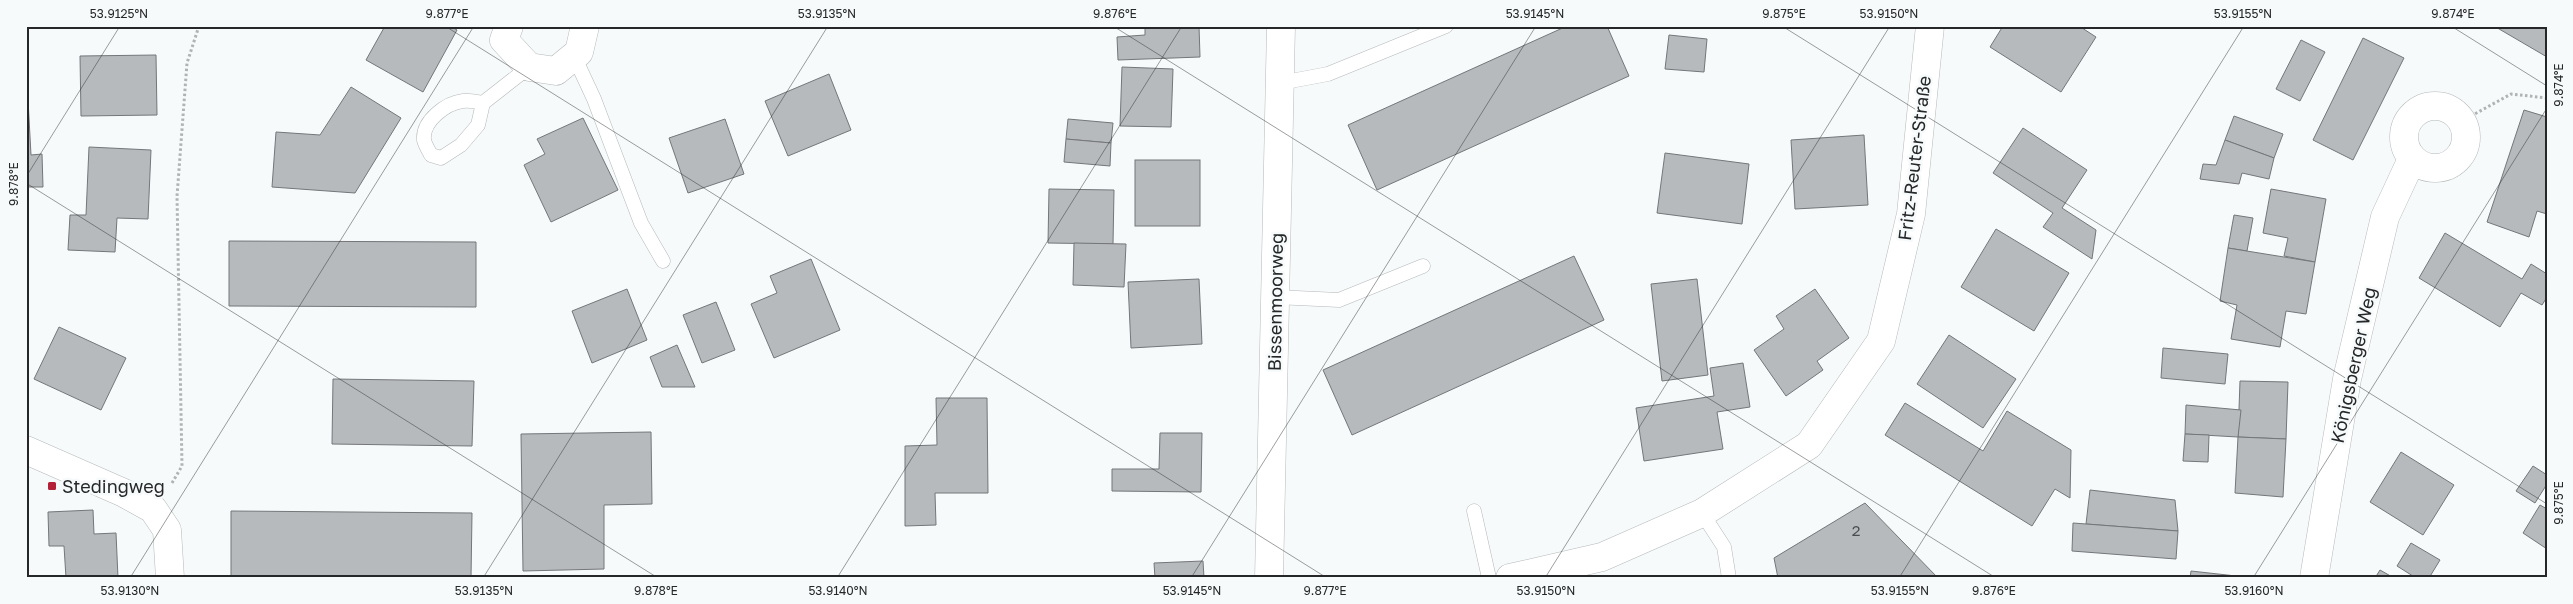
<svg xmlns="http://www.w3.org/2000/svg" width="2573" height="604" font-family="'Golos Text',sans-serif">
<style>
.building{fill:#b7babd;stroke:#747679}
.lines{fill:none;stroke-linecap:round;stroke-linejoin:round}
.lane-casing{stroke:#b5b9ba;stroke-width:15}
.street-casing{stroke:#b5b9ba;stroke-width:29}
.path{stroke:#b0b3b4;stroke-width:3;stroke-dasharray:2.5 2.5;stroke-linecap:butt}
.lane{stroke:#fff;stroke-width:14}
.street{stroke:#fff;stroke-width:28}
.ticks{fill:none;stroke:#262728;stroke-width:1;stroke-opacity:0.45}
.poi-dot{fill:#b32038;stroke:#f6fafb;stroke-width:2}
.labels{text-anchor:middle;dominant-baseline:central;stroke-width:5;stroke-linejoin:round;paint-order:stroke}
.number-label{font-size:15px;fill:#4a4c4d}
.street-label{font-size:18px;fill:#262728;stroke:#f6fafb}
.poi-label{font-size:18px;fill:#262728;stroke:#f6fafb;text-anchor:start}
.neatline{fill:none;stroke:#262728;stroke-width:2}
.ticks-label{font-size:12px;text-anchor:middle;fill:#262728}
</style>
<rect width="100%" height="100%" fill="#f6fafb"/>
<g class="building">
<path d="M385 26H450L457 30 423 92 366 60Z"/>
<path d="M1145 26H1199L1200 57 1118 60 1117 37 1145 35Z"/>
<path d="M1567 26H1607L1629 76 1377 190 1348 125Z"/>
<path d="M2003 26H2079L2096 37 2061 92 1990 47Z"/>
<path d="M2494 26H2547V57Z"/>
<path d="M1669 35 1707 39 1704 72 1665 69Z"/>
<path d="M2363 38 2404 58 2353 160 2313 140Z"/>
<path d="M2301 40 2325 52 2300 101 2276 89Z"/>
<path d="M156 55 157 115 81 116 80 56Z"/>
<path d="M26 63 31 155 42 154 43 187H26Z"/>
<path d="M1122 67 1173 69 1171 127 1120 126Z"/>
<path d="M829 74 851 130 788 156 765 101Z"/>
<path d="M351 87 401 118 355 193 272 187 276 132 320 135Z"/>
<path d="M2524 110 2547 117V214L2537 211 2529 237 2487 222Z"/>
<path d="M2234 116 2283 134 2274 158 2225 140Z"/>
<path d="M583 118 618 190 551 222 524 165 545 154 537 139Z"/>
<path d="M725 119 744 174 688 193 669 138Z"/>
<path d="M1068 119 1113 123 1111 143 1066 139Z"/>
<path d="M2023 128 2087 170 2062 208 2096 230 2092 259 2043 227 2053 213 1993 173Z"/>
<path d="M1864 135 1868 205 1795 209 1791 140Z"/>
<path d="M1066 139 1111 143 1110 166 1064 162Z"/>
<path d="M2225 140 2274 158 2269 179 2242 173 2239 184 2200 179 2203 164 2216 165Z"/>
<path d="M89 147 151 150 148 219 117 218 115 252 68 250 70 215H86Z"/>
<path d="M1665 153 1749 164 1742 224 1657 213Z"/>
<rect x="1135" y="160" width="65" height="66"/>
<path d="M1049 189 1114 190 1113 244 1048 243Z"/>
<path d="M2271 189 2326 199 2315 262 2284 256 2288 238 2263 233Z"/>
<path d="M2234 215 2253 218 2247 251 2228 248Z"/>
<path d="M1996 229 2069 273 2034 331 1961 287Z"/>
<path d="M2445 233 2522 279 2531 264 2547 274V297L2542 305 2521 293 2500 327 2419 278Z"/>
<path d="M229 241 476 242V307L229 306Z"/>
<path d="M1074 243 1126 244 1124 287 1073 285Z"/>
<path d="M2228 248 2315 262 2306 314 2286 311 2280 347 2231 339 2237 305 2220 301Z"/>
<path d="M1574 256 1604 320 1352 435 1323 370Z"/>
<path d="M811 259 840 330 774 358 751 304 777 293 770 276Z"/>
<path d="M1199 279 1202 344 1131 348 1128 282Z"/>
<path d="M1697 279 1708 375 1662 381 1651 284Z"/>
<path d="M627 289 647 340 592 363 572 311Z"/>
<path d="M1815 289 1849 338 1817 361 1823 370 1786 396 1754 350 1784 329 1776 316Z"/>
<path d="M716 302 735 350 702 363 683 315Z"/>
<path d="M59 327 126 358 101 410 34 379Z"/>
<path d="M1949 335 2016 379 1983 428 1917 384Z"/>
<path d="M677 345 695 387H662L650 357Z"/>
<path d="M2163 348 2228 354 2225 384 2161 378Z"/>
<path d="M1743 363 1750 407 1717 412 1723 449 1644 461 1636 408 1714 396 1710 368Z"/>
<path d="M333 379 474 381 472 446 332 444Z"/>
<path d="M2240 381 2288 382 2286 439 2238 437Z"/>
<path d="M936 398H987L988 493H935L936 525 905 526V446L937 445Z"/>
<path d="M1905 403 1983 451 2007 411 2071 450 2070 498 2055 489 2032 526 1885 435Z"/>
<path d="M2186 405 2241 410 2238 437 2185 434Z"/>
<path d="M651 432 652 504 604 505V569L523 571 521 434Z"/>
<path d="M1160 433H1202L1201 492 1112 491V469H1159Z"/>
<path d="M2185 434 2209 435 2208 462 2183 461Z"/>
<path d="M2238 437 2286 439 2283 497 2235 493Z"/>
<path d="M2401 452 2454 485 2423 535 2370 502Z"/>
<path d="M2533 466 2547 475V484L2535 503 2516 491Z"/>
<path d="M2090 490 2175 500 2178 531 2086 524Z"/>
<path d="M1865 503 1938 578H1778L1774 558Z"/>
<path d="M2540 505 2547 509V549L2523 533Z"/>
<path d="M93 510 94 534 116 533 118 578H66L64 546H49L48 512Z"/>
<path d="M231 511 472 513 471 578H231Z"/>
<path d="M2073 523 2178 531 2176 559 2072 551Z"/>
<path d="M2411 543 2440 560 2429 578H2416L2397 566Z"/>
<path d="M1203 561 1204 578H1155L1154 563Z"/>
<path d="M2380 570 2394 578H2375Z"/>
<path d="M2191 571 2254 578H2190Z"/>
</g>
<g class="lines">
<defs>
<g id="lane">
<path d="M574 56 594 99 641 223 663 261"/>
<path d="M1280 83 1328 74 1446 26"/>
<path d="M483 103 478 125 461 145 441 158 431 155C429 151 425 145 424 140 422 121 446 103 463 101 469 100 477 102 483 103L529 67"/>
<path d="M1275 297 1339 300 1423 266"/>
<path d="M1474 511 1489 578"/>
<path d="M1702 513 1724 547 1729 578"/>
</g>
<g id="street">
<path d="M509 26 504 40 529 67 556 71 579 52 585 26"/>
<circle cx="2435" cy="137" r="31"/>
<path d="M26 450 124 493 153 509 167 530 170 578"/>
<path d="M1269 578 1281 26"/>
<path d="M1510 578 1602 557 1702 513 1809 445 1881 341 1911 214 1930 26"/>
<path d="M2314 578 2347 379 2385 217 2412 159"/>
</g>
</defs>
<use href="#lane" class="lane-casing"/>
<use href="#street" class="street-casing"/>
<g class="path">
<path d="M2462 121 2511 94 2547 98"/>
<path d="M172 483 182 466 177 196 187 63 199 26"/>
</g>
<use href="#lane" class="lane"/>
<use href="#street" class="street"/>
</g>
<path class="ticks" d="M445 26 1327 578M1113 26 1996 578M1782 26 2547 504M2451 26 2547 86M26 177 120 26M26 183 658 578M130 578 474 26M483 578 828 26M837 578 1182 26M1191 578 1536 26M1545 578 1890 26M1899 578 2244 26M2253 578 2547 108"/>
<rect class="poi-dot" x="47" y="481" width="10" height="10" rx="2.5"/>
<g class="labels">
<g class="number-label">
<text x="1856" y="530">2</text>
</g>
<g class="street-label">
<text transform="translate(1914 158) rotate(-83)">Fritz-Reuter-Straße</text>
<text transform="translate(1275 302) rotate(-89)">Bissenmoorweg</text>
<text transform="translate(2353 365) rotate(-78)">Königsberger Weg</text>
</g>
<g class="poi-label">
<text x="62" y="486">Stedingweg</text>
</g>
</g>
<rect width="2573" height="604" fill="none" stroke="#f6fafb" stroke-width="55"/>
<rect x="28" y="28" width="2518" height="548" class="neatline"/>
<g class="ticks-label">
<text x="119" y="18">53.9125°N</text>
<text x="447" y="18">9.877°E</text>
<text x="827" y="18">53.9135°N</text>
<text x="1115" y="18">9.876°E</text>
<text x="1535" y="18">53.9145°N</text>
<text x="1784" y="18">9.875°E</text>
<text x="1889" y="18">53.9150°N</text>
<text x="2243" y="18">53.9155°N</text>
<text x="2453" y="18">9.874°E</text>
<text transform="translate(2559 85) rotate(-90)" y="4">9.874°E</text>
<text transform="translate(14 184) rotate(-90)" y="4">9.878°E</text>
<text transform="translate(2559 503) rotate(-90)" y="4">9.875°E</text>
<text x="130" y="595">53.9130°N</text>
<text x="484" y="595">53.9135°N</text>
<text x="656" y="595">9.878°E</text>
<text x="838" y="595">53.9140°N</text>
<text x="1192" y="595">53.9145°N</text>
<text x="1325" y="595">9.877°E</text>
<text x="1546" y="595">53.9150°N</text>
<text x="1900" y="595">53.9155°N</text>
<text x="1994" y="595">9.876°E</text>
<text x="2254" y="595">53.9160°N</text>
</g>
</svg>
